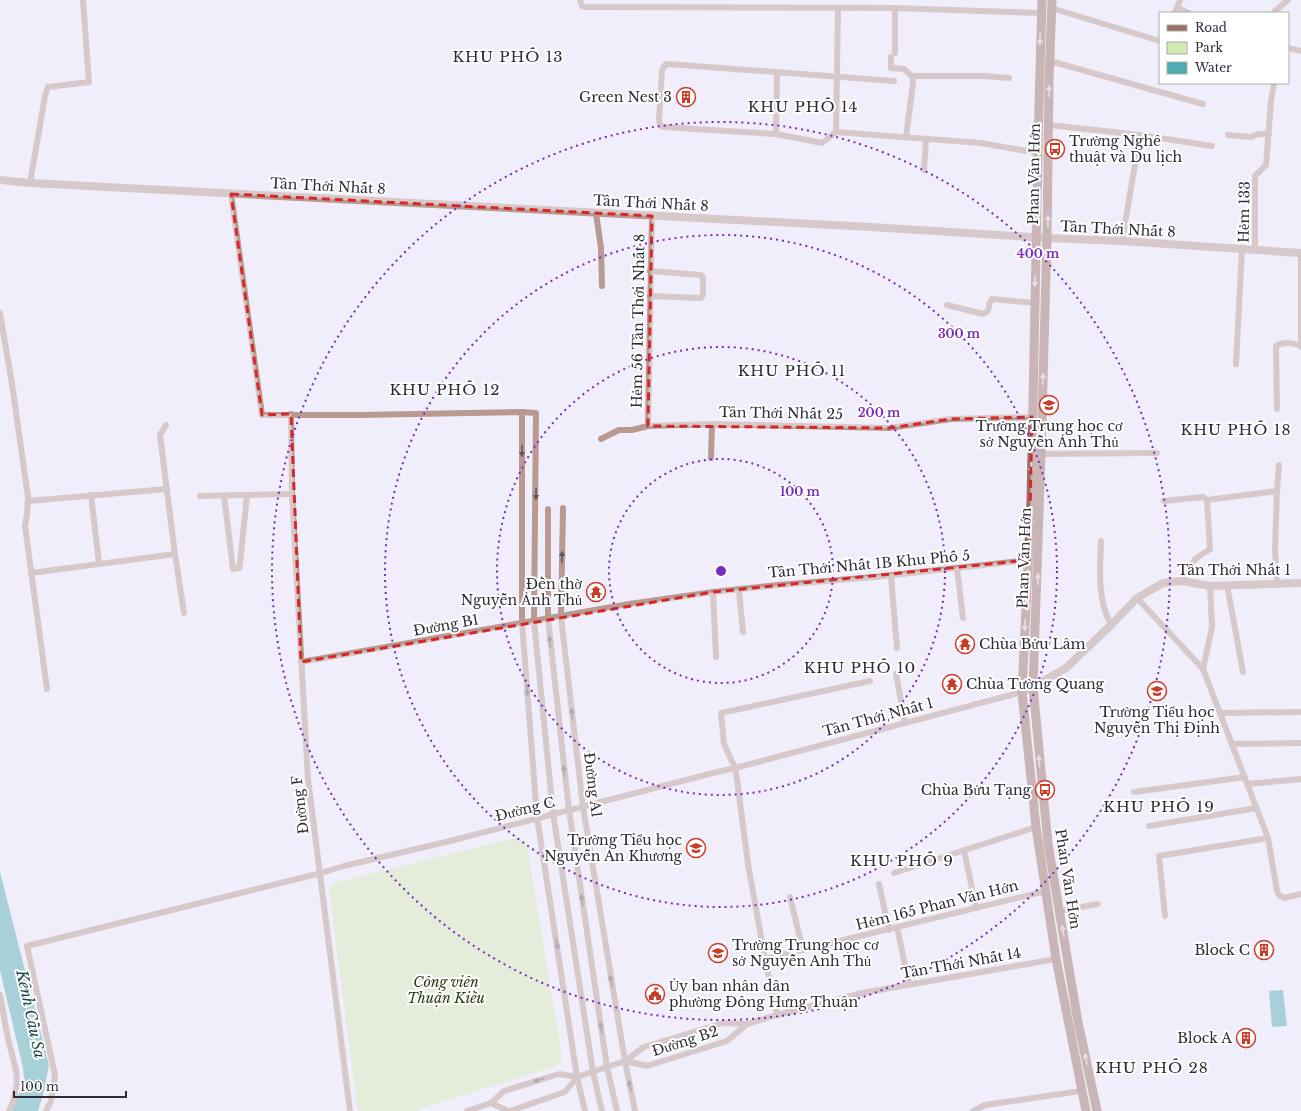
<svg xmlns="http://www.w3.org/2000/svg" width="1301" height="1111" font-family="'Libre Baskerville',serif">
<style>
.green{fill:#d2eab4}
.water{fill:#51abb0}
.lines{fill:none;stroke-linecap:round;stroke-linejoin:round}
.minor{stroke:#b89a91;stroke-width:6}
.tertiary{stroke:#b89a91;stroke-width:8}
.secondary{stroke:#9b7065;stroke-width:9}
.oneway{fill:#dccdc9}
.oneway2{fill:#65575b}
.marked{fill:none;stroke:#d62828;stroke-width:3;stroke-dasharray:8 5;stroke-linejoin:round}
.ring{fill:none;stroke:#7b2cbf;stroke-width:2;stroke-dasharray:2 4}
.labels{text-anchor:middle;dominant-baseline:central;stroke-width:4;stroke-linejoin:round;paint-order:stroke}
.poi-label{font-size:14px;fill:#2e2b37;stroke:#fff;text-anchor:end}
.street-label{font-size:14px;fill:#2e2b37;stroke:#fff}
.park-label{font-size:14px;font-style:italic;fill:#2e3e13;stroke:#fff}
.neighbourhood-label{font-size:15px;letter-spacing:1px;fill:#2e2b37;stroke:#fff}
.water-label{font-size:15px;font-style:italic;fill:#174144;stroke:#fff}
.centre{fill:#7b2cbf;stroke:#fff;stroke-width:2}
.ring-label{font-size:12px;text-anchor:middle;font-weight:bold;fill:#7b2cbf;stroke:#fff;stroke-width:4;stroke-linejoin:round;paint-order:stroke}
</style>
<rect width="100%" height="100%" fill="#f0eefa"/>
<path class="green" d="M519 837 526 841 562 1058 559 1065 414 1111H358L329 889 333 883Z"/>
<g class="water">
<path d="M0 872 49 1065 44 1091 38 1111H12L24 1080 23 1068 0 970Z"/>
<path d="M1283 990 1287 1026 1272 1027 1269 991Z"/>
</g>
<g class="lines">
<g class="minor">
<path d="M580 0 582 6 585 7 895 8 1041 13"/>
<path d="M838 8 836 132 822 143 776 134 663 127 660 125 659 120 662 70 666 64H668L894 81"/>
<path d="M1051 8 1160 41"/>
<path d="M1177 8 1180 0"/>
<path d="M1174 13 1177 8 1189 13"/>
<path d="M1274 13 1275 11 1288 0"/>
<path d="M1288 48 1301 51"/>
<path d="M895 53V8"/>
<path d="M891 57V68L904 69 912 76 913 83 906 137"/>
<path d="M1050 61 1203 104"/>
<path d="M912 76H984L1009 78"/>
<path d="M1049 125 1140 135"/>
<path d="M836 132 981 143 1038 153"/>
<path d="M776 134 777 72"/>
<path d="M1228 135 1251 137 1258 134H1269"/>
<path d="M924 170 926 139"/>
<path d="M30 183 45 96 48 87 89 82 83 0"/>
<path d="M231 194 262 415H360L522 412 536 413 534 621 553 813 593 1072 602 1111"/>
<path d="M596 213 601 248 602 286"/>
<path d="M1122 241 1140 135 1212 146"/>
<path d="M1255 250V176L1266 165 1271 101 1274 83"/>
<path d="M1301 253V347"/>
<path d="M650 296 701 298 703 295V277L701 275 650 271"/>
<path d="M947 305 983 314 988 311 990 302 992 299 1035 303"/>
<path d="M0 313 12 384 28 497 27 514 25 526 47 689"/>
<path d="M1236 364 1242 249"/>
<path d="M1277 409 1276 346C1283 342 1295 342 1301 347"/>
<path d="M522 412V623L537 817 577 1077 585 1111"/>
<path d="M291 414 292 494 308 779 350 1111"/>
<path d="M166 425 160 435 175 554 184 613"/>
<path d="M648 426 652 216"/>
<path d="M601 439 619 430H632L648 426 712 424 889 428 951 419 1032 417"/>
<path d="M1041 454 1157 453"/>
<path d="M711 458 712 424"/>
<path d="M1277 491 1279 465"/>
<path d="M91 495 99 563"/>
<path d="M224 495 233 569 239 568 240 564 247 495"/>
<path d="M200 496 292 494"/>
<path d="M28 501 167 489"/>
<path d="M1164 501 1203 497 1207 500 1277 491 1275 550 1277 584"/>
<path d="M563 508 561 617 583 807 625 1061 635 1111"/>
<path d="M548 509V619L569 810 607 1067 617 1111"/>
<path d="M1101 541C1100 570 1097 599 1111 625"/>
<path d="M957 568 963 618"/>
<path d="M31 573 175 554"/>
<path d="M891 576 897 648"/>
<path d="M1182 581 1195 559 1210 549 1207 500"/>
<path d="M1227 585 1243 672"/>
<path d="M739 590 743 632"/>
<path d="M713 592 716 657"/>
<path d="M1137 598 1203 669 1268 838 1277 891 1279 895 1284 898 1301 894"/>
<path d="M301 662 629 604 713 592 778 585 875 577 1029 560"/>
<path d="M1203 669 1212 627 1210 586"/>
<path d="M896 674 905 723"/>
<path d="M1220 713 1301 712"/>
<path d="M1232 744 1301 743"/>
<path d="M1247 784 1301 779"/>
<path d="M1134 792 1245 777"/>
<path d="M1149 826 1257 808"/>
<path d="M964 850 976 908"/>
<path d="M894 873 1036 827"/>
<path d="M879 884 889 930"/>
<path d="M790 897 803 950"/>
<path d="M1059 911 1098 904"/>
<path d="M1165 916 1159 856 1268 838"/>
<path d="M897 927 909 984"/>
<path d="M765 959 1046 891"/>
<path d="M0 995 8 1039 16 1070 17 1083 13 1102 9 1111"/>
<path d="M777 1015 765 959 748 864 737 779 735 768 724 744 721 713 870 681"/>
<path d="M625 1061 647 1066 727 1041 747 1024 777 1015 862 993 1056 959"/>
<path d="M491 1103 508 1111"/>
<path d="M46 1111 51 1101 55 1075 27 946 321 873 344 866 450 841 713 773 735 768 1022 692"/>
<path d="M467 1111 491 1103 504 1091 559 1074 577 1077 625 1061 644 1047 723 1023 747 1024"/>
<path d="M510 1111 565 1092 577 1077"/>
<path d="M973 1111 985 1105 1081 1091"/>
</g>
<g class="tertiary">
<path d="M0 180 30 183 871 227 1047 238 1122 241 1301 253"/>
<path d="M1022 692 1033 687 1066 668 1111 625 1137 598 1163 583 1182 581 1210 586 1301 583"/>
</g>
<g class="secondary">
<path d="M1042 0 1039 106 1031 501 1022 692 1036 827 1056 959 1086 1111"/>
<path d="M1052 0 1049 81 1047 238 1041 454 1033 687 1048 844 1078 1022 1097 1111"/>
</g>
</g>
<defs><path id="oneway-solid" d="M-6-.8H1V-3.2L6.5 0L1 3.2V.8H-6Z"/></defs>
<g class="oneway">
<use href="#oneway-solid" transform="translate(1040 39) rotate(92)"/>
<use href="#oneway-solid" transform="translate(1049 91) rotate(-90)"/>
<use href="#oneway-solid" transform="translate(1048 221) rotate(-89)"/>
<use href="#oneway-solid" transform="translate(1035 281) rotate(91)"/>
<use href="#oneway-solid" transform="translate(1043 379) rotate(-88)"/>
<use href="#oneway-solid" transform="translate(1031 467) rotate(91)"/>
<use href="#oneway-solid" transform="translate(1038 579) rotate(-88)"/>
<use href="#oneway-solid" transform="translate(1025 625) rotate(93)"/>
<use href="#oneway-solid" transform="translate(1039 761) rotate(-95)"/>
<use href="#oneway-solid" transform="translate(1063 931) rotate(-99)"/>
<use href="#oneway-solid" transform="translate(1086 1059) rotate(-102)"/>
</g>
<g class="oneway2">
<use href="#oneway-solid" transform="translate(522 451) rotate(90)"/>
<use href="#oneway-solid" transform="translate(536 494) rotate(91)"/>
<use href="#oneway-solid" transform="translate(562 557) rotate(-89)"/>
<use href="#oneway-solid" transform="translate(550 642) rotate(-96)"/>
<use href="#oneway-solid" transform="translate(527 690) rotate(85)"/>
<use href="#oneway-solid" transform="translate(572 714) rotate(-97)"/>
<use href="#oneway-solid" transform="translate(564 771) rotate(-96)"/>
<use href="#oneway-solid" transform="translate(582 900) rotate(-98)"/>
<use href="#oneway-solid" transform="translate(557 944) rotate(81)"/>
<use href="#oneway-solid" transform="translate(611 981) rotate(-99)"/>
<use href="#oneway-solid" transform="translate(601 1028) rotate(-98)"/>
<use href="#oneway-solid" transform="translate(539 1080) rotate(163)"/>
<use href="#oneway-solid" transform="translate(630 1086) rotate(-102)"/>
</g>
<path d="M0 0H1301V1111H0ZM231 194 652 216 648 426 889 428 951 419 1032 417 1029 560 713 592 301 662 291 414 262 415Z" fill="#f0eefa" fill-opacity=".55" fill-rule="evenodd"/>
<path class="marked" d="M231 194 652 216 648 426 889 428 951 419 1032 417 1029 560 713 592 301 662 291 414 262 415Z"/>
<g class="ring">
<circle cx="721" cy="571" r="112"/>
<circle cx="721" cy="571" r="224"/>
<circle cx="721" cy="571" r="336"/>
<circle cx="721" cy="571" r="449"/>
</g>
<defs>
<symbol id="building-ring" viewBox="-11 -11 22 22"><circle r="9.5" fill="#fff" stroke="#c93d27" stroke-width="1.5"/><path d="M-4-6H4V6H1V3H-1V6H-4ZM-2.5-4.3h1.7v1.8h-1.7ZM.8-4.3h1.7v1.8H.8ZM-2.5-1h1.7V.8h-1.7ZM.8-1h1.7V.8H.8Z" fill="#c93d27"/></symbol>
<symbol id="bus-ring" viewBox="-11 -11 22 22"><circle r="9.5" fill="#fff" stroke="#c93d27" stroke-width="1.5"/><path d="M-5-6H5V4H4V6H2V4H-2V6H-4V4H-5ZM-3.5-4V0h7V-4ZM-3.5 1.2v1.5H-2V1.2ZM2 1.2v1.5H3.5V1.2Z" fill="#c93d27"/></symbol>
<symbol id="school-ring" viewBox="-11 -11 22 22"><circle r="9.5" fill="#fff" stroke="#c93d27" stroke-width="1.5"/><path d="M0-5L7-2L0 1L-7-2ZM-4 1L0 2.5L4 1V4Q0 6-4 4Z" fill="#c93d27"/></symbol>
<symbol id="temple-ring" viewBox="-11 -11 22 22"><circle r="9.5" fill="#fff" stroke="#c93d27" stroke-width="1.5"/><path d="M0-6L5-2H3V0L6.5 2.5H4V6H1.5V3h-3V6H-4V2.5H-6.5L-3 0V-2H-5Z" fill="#c93d27"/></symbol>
<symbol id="civic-ring" viewBox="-11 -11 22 22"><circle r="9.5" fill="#fff" stroke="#c93d27" stroke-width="1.5"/><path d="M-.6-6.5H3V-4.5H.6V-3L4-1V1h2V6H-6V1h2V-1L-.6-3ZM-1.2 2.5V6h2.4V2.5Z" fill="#c93d27"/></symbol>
</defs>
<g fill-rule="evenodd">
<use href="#building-ring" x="675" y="86" width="22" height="22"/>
<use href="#bus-ring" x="1044" y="138" width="22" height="22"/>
<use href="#school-ring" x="1038" y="394" width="22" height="22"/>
<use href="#temple-ring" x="585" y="581" width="22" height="22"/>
<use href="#temple-ring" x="954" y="633" width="22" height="22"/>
<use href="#temple-ring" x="941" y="673" width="22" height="22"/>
<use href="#school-ring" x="1146" y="680" width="22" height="22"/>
<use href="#bus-ring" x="1034" y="779" width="22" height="22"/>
<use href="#school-ring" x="685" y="837" width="22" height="22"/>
<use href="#building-ring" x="1253" y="939" width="22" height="22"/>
<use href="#school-ring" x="707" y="942" width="22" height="22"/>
<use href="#civic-ring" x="644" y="983" width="22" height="22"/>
<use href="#building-ring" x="1235" y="1027" width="22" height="22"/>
</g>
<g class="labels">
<g class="poi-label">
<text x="672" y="97">Green Nest 3</text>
<text x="1069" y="141" text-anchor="start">Trường Nghệ<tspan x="1069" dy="16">thuật và Du lịch</tspan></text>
<text x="1049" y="426" text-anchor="middle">Trường Trung học cơ<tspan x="1049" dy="16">sở Nguyễn Ảnh Thủ</tspan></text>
<text x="582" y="584">Đền thờ<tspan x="582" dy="16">Nguyễn Ảnh Thủ</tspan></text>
<text x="979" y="644" text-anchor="start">Chùa Bửu Lâm</text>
<text x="966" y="684" text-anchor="start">Chùa Tường Quang</text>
<text x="1157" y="712" text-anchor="middle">Trường Tiểu học<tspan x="1157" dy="16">Nguyễn Thị Định</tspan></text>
<text x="1031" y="790">Chùa Bửu Tạng</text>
<text x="682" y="840">Trường Tiểu học<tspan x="682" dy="16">Nguyễn An Khương</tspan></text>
<text x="732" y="945" text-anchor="start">Trường Trung học cơ<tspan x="732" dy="16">sở Nguyễn Anh Thủ</tspan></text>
<text x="1250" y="950">Block C</text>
<text x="669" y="986" text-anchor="start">Ủy ban nhân dân<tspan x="669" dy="16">phường Đông Hưng Thuận</tspan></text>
<text x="1232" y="1038">Block A</text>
</g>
<g class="street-label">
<text transform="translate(1034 174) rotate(-89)">Phan Văn Hớn</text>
<text transform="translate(328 186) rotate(3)">Tân Thới Nhất 8</text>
<text transform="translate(651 203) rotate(3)">Tân Thới Nhất 8</text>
<text transform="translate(1244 212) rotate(-89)">Hẻm 133</text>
<text transform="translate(1118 229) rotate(3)">Tân Thới Nhất 8</text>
<text transform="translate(638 321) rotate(-89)">Hẻm 56 Tân Thới Nhất 8</text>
<text transform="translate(781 413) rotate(1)">Tân Thới Nhất 25</text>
<text transform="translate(1024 558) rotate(-88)">Phan Văn Hớn</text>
<text transform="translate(869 564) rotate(-5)">Tân Thới Nhất 1B Khu Phố 5</text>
<text x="1234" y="570">Tân Thới Nhất 1</text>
<text transform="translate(446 625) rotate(-10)">Đường B1</text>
<text transform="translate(878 717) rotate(-15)">Tân Thới Nhất 1</text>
<text transform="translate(593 785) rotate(83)">Đường A1</text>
<text transform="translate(300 805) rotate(-97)">Đường F</text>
<text transform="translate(525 809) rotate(-14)">Đường C</text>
<text transform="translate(1068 879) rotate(81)">Phan Văn Hớn</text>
<text transform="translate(937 905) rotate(-14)">Hẻm 165 Phan Văn Hớn</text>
<text transform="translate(961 963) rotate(-10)">Tân Thới Nhất 14</text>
<text transform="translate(685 1041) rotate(-18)">Đường B2</text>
</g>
<g class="park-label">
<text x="446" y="982">Công viên<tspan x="446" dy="16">Thuận Kiều</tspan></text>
</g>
<g class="neighbourhood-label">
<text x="508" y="56">KHU PHỐ 13</text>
<text x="803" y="106">KHU PHỐ 14</text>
<text x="792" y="370">KHU PHỐ 11</text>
<text x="445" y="389">KHU PHỐ 12</text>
<text x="1236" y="429">KHU PHỐ 18</text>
<text x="860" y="667">KHU PHỐ 10</text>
<text x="1159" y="806">KHU PHỐ 19</text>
<text x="902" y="860">KHU PHỐ 9</text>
<text x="1152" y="1067">KHU PHỐ 28</text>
</g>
<g class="water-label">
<text transform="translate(31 1014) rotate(78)">Kênh Cầu Sa</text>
</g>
</g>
<circle cx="721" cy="571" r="6" class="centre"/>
<g class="ring-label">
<text x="1038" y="258">400 m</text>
<text x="959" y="338">300 m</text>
<text x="879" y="417">200 m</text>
<text x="800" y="496">100 m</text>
</g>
<rect x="1159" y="12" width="130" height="72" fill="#ffffff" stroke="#abaaaf"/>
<rect x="1167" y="25" width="20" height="6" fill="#9b7065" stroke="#abaaaf"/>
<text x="1195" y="32" font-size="12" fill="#2e2b37">Road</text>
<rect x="1167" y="42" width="20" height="12" fill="#d2eab4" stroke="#abaaaf"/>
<text x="1195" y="52" font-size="12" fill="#2e2b37">Park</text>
<rect x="1167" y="62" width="20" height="12" fill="#51abb0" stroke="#abaaaf"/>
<text x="1195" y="72" font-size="12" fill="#2e2b37">Water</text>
<path d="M14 1091v6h112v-6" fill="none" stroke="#2e2b37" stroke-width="2"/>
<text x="20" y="1091" font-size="12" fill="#2e2b37" stroke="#ffffff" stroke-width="3" paint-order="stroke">100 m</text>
</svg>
